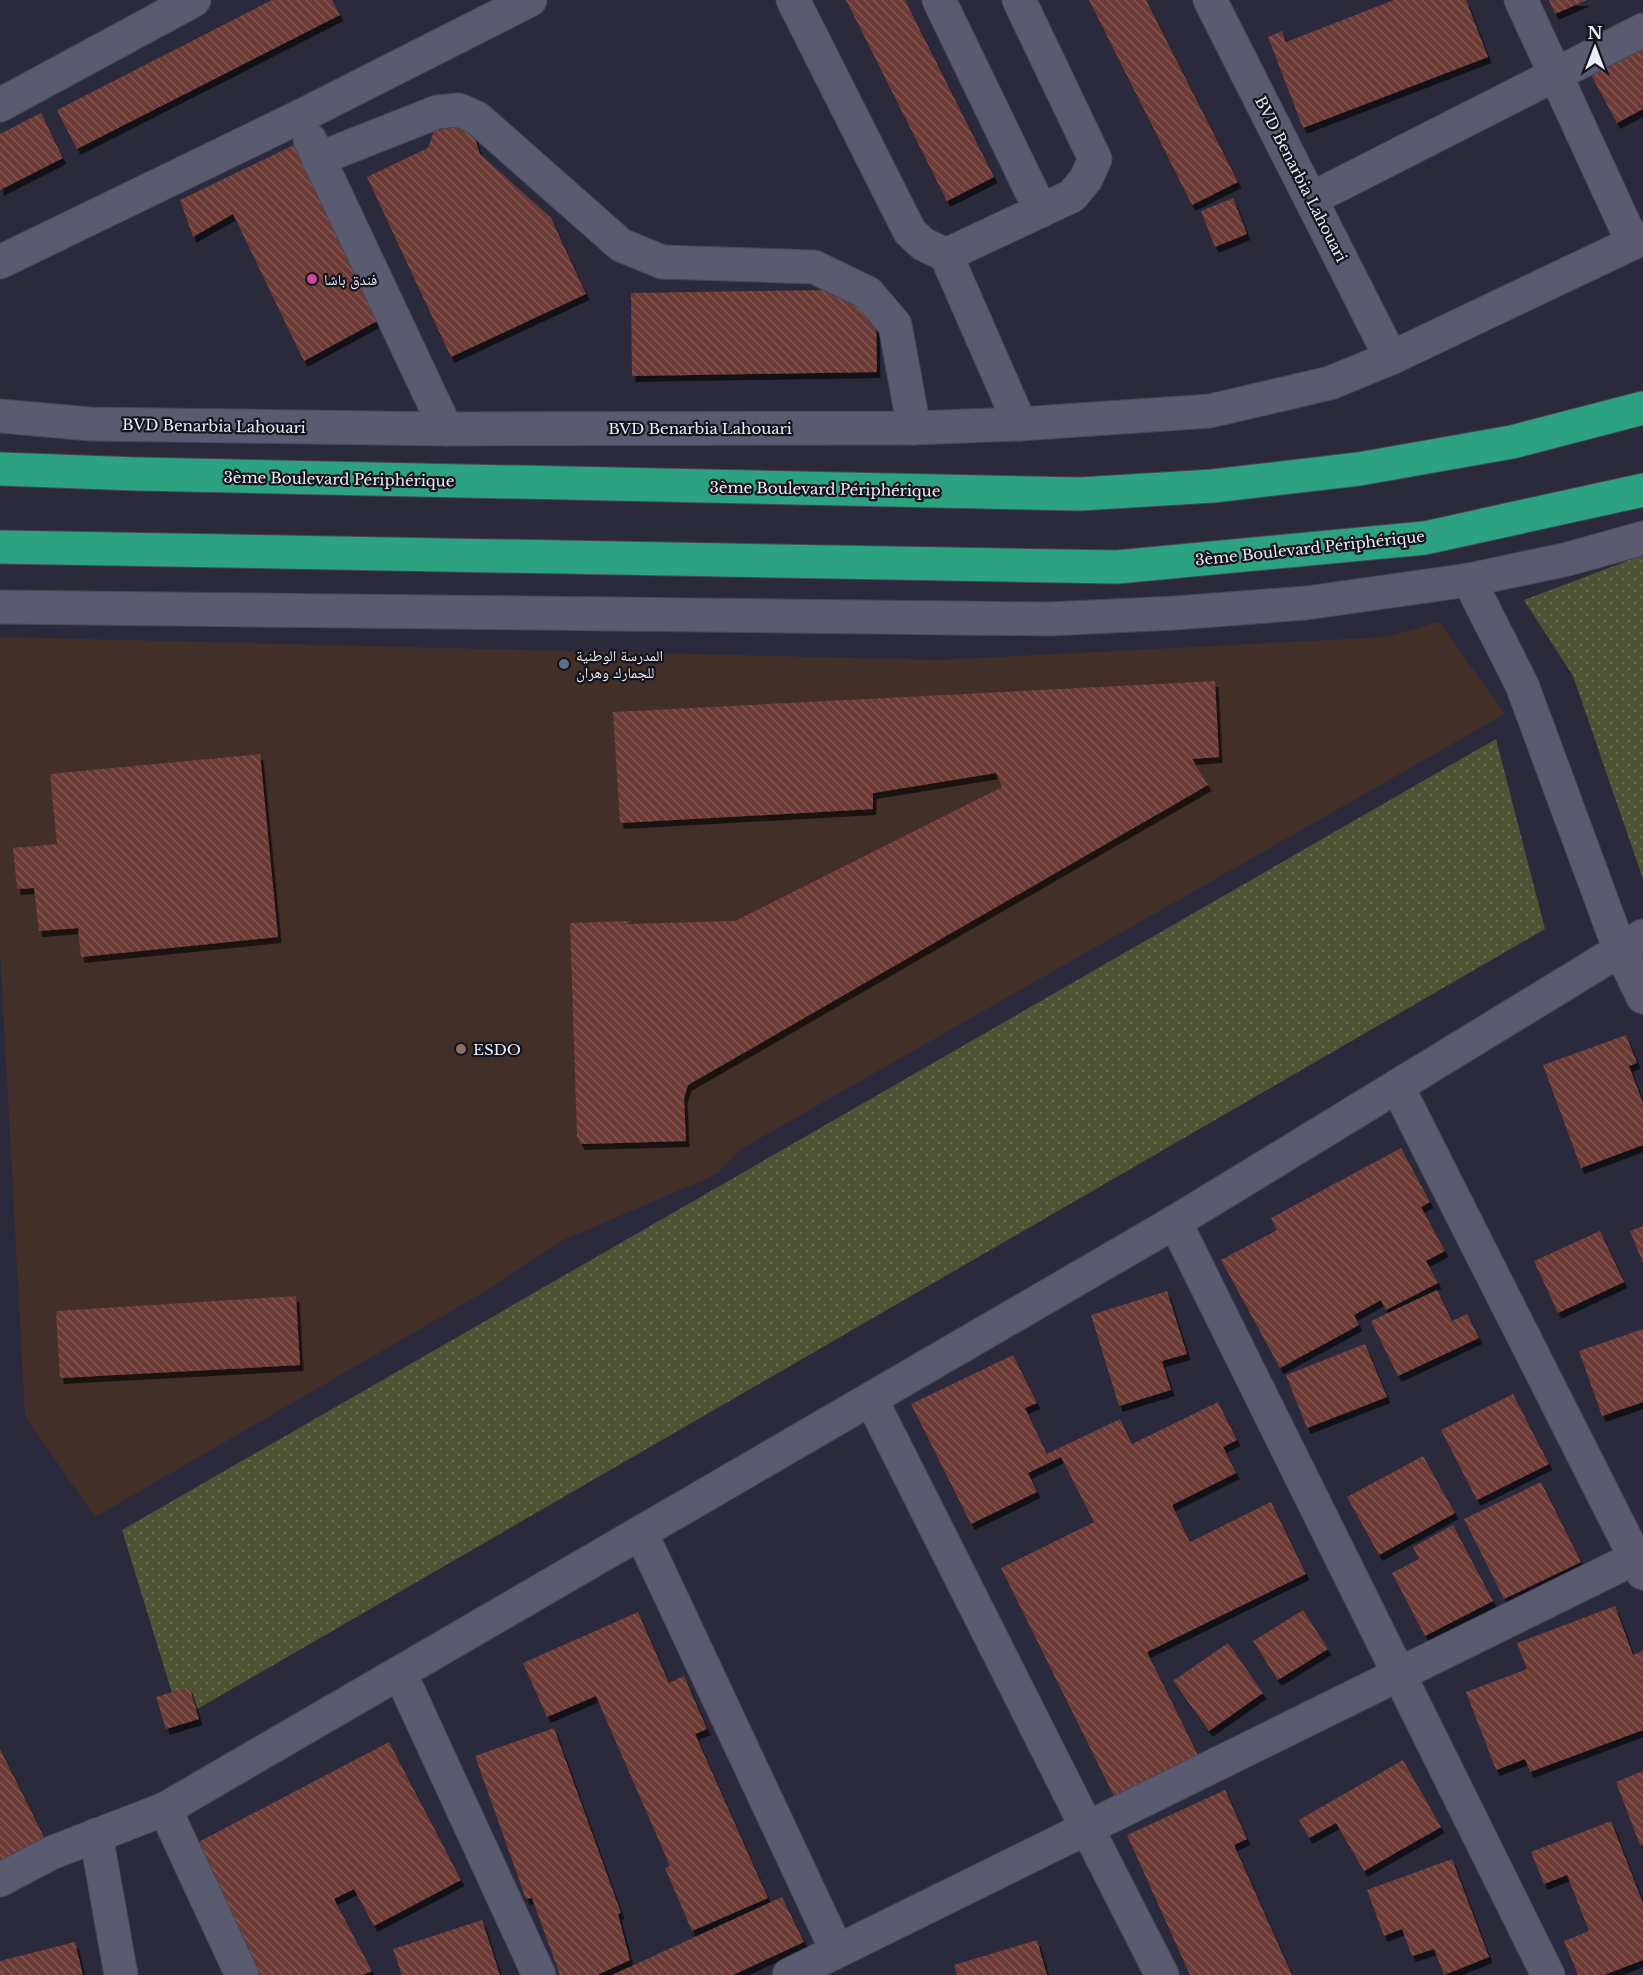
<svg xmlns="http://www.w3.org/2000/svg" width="1643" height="1975" font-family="'Libre Baskerville','Noto Naskh Arabic',serif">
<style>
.education{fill:#422f28}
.grass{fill:url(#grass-dots)}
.building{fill:url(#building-back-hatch);filter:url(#shadow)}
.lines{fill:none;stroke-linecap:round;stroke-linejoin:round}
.minor-casing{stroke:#474757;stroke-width:35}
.highway-casing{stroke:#474757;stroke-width:35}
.minor{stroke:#5a5a70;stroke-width:33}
.highway{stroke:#2ca281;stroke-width:33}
.hotel-dot{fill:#d1479c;stroke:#14141d;stroke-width:2}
.service-dot{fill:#5c6f8a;stroke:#14141d;stroke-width:2}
.education-dot{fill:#8d6e63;stroke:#14141d;stroke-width:2}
.labels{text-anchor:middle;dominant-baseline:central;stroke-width:4.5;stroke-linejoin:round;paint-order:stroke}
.street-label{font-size:15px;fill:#ececf9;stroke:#14141d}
.poi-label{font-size:15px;fill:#ececf9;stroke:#14141d;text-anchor:start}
</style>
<defs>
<pattern id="grass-dots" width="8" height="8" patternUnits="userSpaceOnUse" patternTransform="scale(1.5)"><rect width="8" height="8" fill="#4e5334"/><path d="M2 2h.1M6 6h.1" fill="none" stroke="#686c52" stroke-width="1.8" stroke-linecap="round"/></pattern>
<pattern id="building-back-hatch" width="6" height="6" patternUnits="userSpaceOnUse" patternTransform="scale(1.5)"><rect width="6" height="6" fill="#6c3a34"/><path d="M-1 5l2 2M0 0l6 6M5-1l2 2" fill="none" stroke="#815752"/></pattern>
<filter id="shadow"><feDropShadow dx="3.5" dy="6" stdDeviation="0" flood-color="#0009"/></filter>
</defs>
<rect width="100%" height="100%" fill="#2b2a3d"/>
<path class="education" d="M1439 622 1505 714 741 1149 717 1174 563 1240 484 1292 95 1517 25 1416 0 949V637L940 660 1386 637Z"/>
<g class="grass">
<path d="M1643 555V879L1573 676 1524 600Z"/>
<path d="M1496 739 1545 929 180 1719 122 1530Z"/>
</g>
<g class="building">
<path d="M272 0H332L340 15 77 149 57 110Z"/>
<path d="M846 0H905L994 177 947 201Z"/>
<path d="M1089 0H1146L1238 182 1192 205Z"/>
<path d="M1394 0H1466L1488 57 1303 128 1268 37 1282 31 1286 42Z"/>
<path d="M1549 0H1587L1555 14Z"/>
<path d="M1643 30V109L1617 123 1589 71Z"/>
<path d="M41 113 63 158 0 190V134Z"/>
<path d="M461 125 474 135 480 154 551 218 586 294 451 357 367 177 428 148 434 131Z"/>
<path d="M296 144 379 320 304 361 233 214 193 237 180 200Z"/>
<path d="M1233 198 1247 234 1215 247 1201 211Z"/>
<path d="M829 290 876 318 877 372 632 376 631 293Z"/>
<path d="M1215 681 1219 757 1192 759 1208 785 688 1085 684 1098 686 1141 581 1144 577 1136 570 923 632 921 625 924 735 921 1002 787 996 773 873 793V809L620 823 613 712Z"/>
<path d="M260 754 278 937 81 957 78 928 39 931 34 888 17 889 13 848 57 844 50 774Z"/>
<path d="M1626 1035 1637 1063 1629 1066 1643 1103V1145L1581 1168 1543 1065Z"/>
<path d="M1401 1148 1430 1202 1421 1207 1445 1251 1426 1261 1438 1283 1386 1310 1381 1300 1354 1315 1359 1325 1280 1368 1221 1260 1277 1230 1271 1218Z"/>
<path d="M1643 1226V1263L1630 1231Z"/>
<path d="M1600 1231 1624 1282 1558 1313 1534 1261Z"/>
<path d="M1437 1290 1452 1321 1467 1314 1479 1338 1398 1376 1371 1321Z"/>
<path d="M1167 1291 1187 1354 1162 1361 1171 1390 1119 1406 1091 1315Z"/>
<path d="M296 1296 300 1365 60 1378 56 1311Z"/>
<path d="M1643 1329V1402L1602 1416 1579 1351Z"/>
<path d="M1365 1344 1387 1397 1307 1428 1286 1375Z"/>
<path d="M1013 1355 1037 1403 1025 1408 1047 1454 1120 1419 1132 1444 1218 1402 1237 1440 1223 1447 1236 1473 1172 1505 1190 1542 1271 1502 1306 1574 1147 1652 1203 1765 1119 1806 1001 1568 1094 1522 1061 1457 1028 1473 1037 1492 971 1524 911 1404Z"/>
<path d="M1513 1394 1549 1464 1477 1500 1441 1430Z"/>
<path d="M1423 1456 1455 1513 1379 1555 1347 1497Z"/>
<path d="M1541 1482 1581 1562 1504 1599 1464 1519Z"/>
<path d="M1453 1525 1493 1601 1425 1636 1392 1573 1419 1559 1413 1547Z"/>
<path d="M1615 1606 1633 1655 1643 1651V1730L1530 1772 1525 1759 1496 1770 1466 1692 1527 1669 1517 1643Z"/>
<path d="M1303 1610 1328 1649 1278 1680 1253 1641Z"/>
<path d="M638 1612 669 1683 684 1676 707 1729 695 1734 768 1898 692 1931 665 1868 670 1866 596 1696 547 1717 523 1663Z"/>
<path d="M1228 1643 1263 1693 1209 1731 1173 1681Z"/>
<path d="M189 1687 199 1719 166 1729 156 1697Z"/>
<path d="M554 1728 621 1913 618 1914 630 1960 597 1975H560L532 1898 526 1899 475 1756Z"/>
<path d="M389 1742 461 1880 374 1926 354 1889 334 1899 372 1971 363 1975H257L189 1847Z"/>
<path d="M0 1749 45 1839 0 1862Z"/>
<path d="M1403 1760 1441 1827 1364 1871 1336 1823 1309 1838 1299 1820Z"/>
<path d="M1643 1771V1846L1640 1845 1616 1782Z"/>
<path d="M1225 1790 1247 1839 1234 1845 1292 1975H1190L1127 1835Z"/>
<path d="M1611 1821 1643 1903V1960L1604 1975H1578L1564 1941 1589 1931 1567 1875 1544 1884 1531 1852Z"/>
<path d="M1452 1859 1489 1957 1444 1975 1434 1949 1412 1956 1402 1929 1384 1936 1367 1890Z"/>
<path d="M782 1897 804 1942 733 1975H612Z"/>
<path d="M482 1920 500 1975H402L393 1949Z"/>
<path d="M1037 1940 1047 1975H957L954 1965Z"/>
<path d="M75 1942 83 1975H0V1961Z"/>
</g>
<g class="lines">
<defs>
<g id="minor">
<path d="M793 0 910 232 923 244 946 255"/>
<path d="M939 0 1041 211"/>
<path d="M1019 0 1095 159 1086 179 1072 196 946 255 1020 424"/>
<path d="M1210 0 1391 358"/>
<path d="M1521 0 1633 243"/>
<path d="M0 105 194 0"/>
<path d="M310 140 446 429"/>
<path d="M318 159 437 112 459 110 477 118 621 245 662 262 814 267 868 293 895 325 914 428"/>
<path d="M1311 199 1643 30"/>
<path d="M0 262 299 117 530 0"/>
<path d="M0 416 90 424 446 429 914 428 1020 424 1210 411 1330 383 1391 358 1643 238"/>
<path d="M1469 580 1522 685 1620 950 1643 997"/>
<path d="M0 607 1049 619 1175 613 1306 603 1469 580 1568 559 1643 538"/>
<path d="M1397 1086 1643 1573"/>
<path d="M1175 1222 1548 1975"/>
<path d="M871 1399 1087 1828 1162 1975"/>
<path d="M641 1533 837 1951"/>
<path d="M400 1673 539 1975"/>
<path d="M165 1809 242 1975"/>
<path d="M96 1835 121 1975"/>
<path d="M0 1880 51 1853 165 1809 1175 1222 1643 936"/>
<path d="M789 1975 1643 1554"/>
</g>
<g id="highway">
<path d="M0 469 137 474 1080 494 1213 486 1359 469 1512 442 1643 408"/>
<path d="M0 547 1117 567 1425 538 1643 490"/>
</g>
</defs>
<use href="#minor" class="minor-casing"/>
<use href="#highway" class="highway-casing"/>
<use href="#minor" class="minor"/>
<use href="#highway" class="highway"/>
</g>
<circle class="hotel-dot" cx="312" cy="279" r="6"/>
<circle class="service-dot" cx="564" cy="664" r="6"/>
<circle class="education-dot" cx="461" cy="1049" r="6"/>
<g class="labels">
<g class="street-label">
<text transform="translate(1301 179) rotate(63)">BVD Benarbia Lahouari</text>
<text transform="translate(214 426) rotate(1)">BVD Benarbia Lahouari</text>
<text x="700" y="428">BVD Benarbia Lahouari</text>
<text transform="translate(339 479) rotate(1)">3ème Boulevard Périphérique</text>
<text transform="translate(825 489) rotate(1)">3ème Boulevard Périphérique</text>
<text transform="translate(1310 548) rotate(-6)">3ème Boulevard Périphérique</text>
</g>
<g class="poi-label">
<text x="324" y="279">فندق باشا</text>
<text x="576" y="655">المدرسة الوطنية<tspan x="576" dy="17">للجمارك وهران</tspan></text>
<text x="473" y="1049">ESDO</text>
</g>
</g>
<g transform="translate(1595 48)" stroke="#14141d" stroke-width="4.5" paint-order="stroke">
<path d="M0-4.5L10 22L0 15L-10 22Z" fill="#ececf9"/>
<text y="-9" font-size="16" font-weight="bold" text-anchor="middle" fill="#ececf9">N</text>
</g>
</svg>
